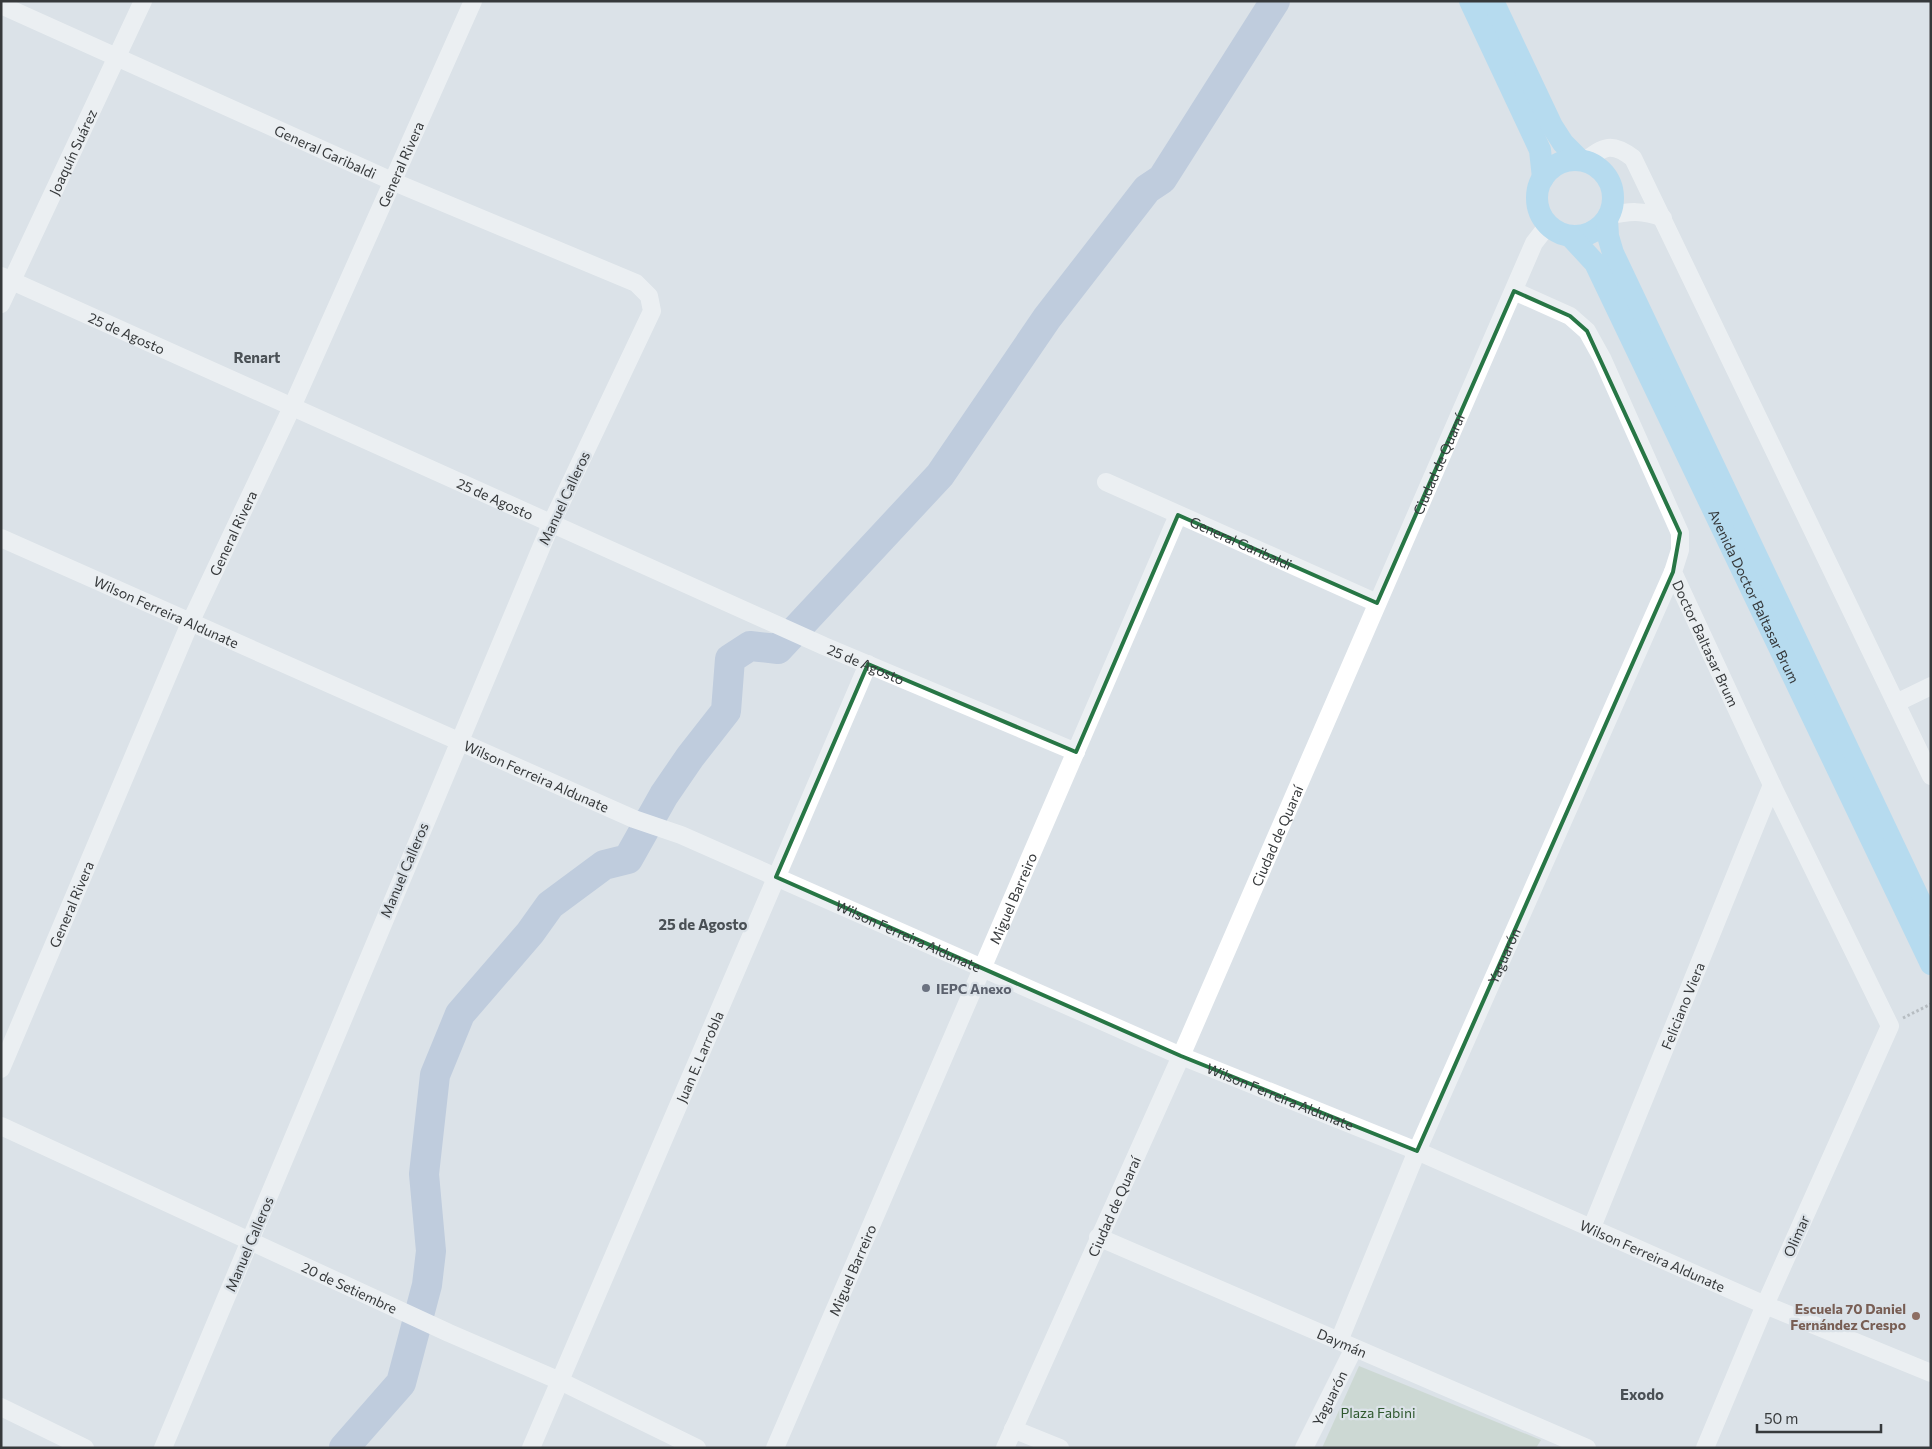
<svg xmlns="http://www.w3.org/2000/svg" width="1932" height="1449" font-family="Commissioner,sans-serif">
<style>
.green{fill:#bbcdba}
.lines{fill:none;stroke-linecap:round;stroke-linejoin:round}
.river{stroke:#9db1d1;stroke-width:30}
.path{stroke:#8c9195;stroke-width:3;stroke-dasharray:2.5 2.5;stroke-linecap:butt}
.minor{stroke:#fff;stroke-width:18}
.major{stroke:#8bd2f8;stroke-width:22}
.marked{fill:none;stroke:#277645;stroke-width:4;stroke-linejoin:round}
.worship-dot{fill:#6b7280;stroke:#dbe2e8;stroke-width:2}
.education-dot{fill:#8d6e63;stroke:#dbe2e8;stroke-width:2}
.labels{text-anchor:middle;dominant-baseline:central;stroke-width:4.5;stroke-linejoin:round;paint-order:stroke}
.street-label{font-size:14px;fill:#36393b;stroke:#dbe2e8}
.worship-label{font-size:14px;font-weight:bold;fill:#5b616d;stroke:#dbe2e8;text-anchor:start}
.education-label{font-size:14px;font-weight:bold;fill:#785e54;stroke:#dbe2e8;text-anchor:end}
.park-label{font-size:14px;fill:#2e582e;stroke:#dbe2e8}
.neighbourhood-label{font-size:15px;font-weight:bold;fill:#4a5055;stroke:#dbe2e8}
</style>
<rect width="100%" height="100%" fill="#dbe2e8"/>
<path class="green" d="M1359 1366 1541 1440 1536 1448H1322Z"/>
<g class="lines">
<path class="river" d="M344 1448 401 1383 427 1285 431 1251 424 1174 435 1075 460 1014 530 933 550 905 604 865 628 859 664 795 690 757 726 711 730 659 750 646 778 649 940 475 1047 318 1147 189 1162 179 1275 1"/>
<path class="path" d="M1903 1018 1931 1004"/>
<g class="minor">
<path id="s1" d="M1 5 394 182 636 283 649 296 652 311 551 524 163 1448"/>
<path d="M1585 161C1604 146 1612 142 1633 158L1931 776"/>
<path d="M1608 216C1629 211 1643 210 1663 218"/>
<path id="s2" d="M1 276 824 646 1076 752"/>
<path id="s3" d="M1514 291 1570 316 1587 331 1602 358 1680 533V550L1673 572 1772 785 1890 1026 1765 1305 1705 1448"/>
<path id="s4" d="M1 304 143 1"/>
<path id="s5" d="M1106 482 1377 603"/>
<path id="s6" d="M1 538 634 819 681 835 1181 1056 1417 1151 1765 1305 1931 1373"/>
<path d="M1896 703 1931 686"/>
<path id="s7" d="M1 1069 190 623 292 407 473 1"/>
<path id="s8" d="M1 1126 449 1333 560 1381 697 1448"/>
<path id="s9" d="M1592 1227 1772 785"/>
<path id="s10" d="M1098 1237 1587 1448"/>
<path id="s11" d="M1339 1341 1417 1151 1673 572"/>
<path d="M1 1407 85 1448"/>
<path d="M1013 1429 1060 1448"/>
<path id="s12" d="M531 1448 868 664"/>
<path id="s13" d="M775 1448 1178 515"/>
<path id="s14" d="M1005 1448 1181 1056 1534 243 1548 225"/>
<path id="s15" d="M1304 1448 1354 1348"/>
</g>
<g class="major">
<path d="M1470 1 1540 150 1543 178"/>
<path d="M1493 1 1552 126 1563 143 1580 160"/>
<circle cx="1575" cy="198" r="38"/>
<path d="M1607 219 1608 236 1613 253 1931 924"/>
<path id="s16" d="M1570 236 1595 263 1931 964"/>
</g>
</g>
<path d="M0 0H1932V1449H0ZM1514 291 1570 316 1587 331 1680 533 1673 572 1417 1151 1181 1056 776 877 868 664 1076 752 1178 515 1377 603Z" fill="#dbe2e8" fill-opacity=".55" fill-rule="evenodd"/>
<path class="marked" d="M1514 291 1570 316 1587 331 1680 533 1673 572 1417 1151 1181 1056 776 877 868 664 1076 752 1178 515 1377 603Z"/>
<circle class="worship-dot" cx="926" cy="988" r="5"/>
<circle class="education-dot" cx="1916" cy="1316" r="5"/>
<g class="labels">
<g class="street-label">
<text stroke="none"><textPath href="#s1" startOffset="356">General Garibaldi</textPath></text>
<text stroke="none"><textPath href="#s4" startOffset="168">Joaquín Suárez</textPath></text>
<text stroke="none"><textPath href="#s7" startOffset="989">General Rivera</textPath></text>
<text stroke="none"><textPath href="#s2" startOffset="138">25 de Agosto</textPath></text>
<text stroke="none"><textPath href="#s14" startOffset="1075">Ciudad de Quaraí</textPath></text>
<text transform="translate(564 498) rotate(-65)">Manuel Calleros</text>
<text stroke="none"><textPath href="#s2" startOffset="542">25 de Agosto</textPath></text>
<text stroke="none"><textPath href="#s7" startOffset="584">General Rivera</textPath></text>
<text stroke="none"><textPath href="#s5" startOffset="148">General Garibaldi</textPath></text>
<text stroke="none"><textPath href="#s16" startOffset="406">Avenida Doctor Baltasar Brum</textPath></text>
<text stroke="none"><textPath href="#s6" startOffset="181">Wilson Ferreira Aldunate</textPath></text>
<text stroke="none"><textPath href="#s3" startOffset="425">Doctor Baltasar Brum</textPath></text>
<text stroke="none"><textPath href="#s2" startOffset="948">25 de Agosto</textPath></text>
<text stroke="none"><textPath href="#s6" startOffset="586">Wilson Ferreira Aldunate</textPath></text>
<text stroke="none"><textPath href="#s14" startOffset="670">Ciudad de Quaraí</textPath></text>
<text transform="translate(404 870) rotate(-67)">Manuel Calleros</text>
<text stroke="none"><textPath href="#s13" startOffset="599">Miguel Barreiro</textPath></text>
<text stroke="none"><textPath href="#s7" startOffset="179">General Rivera</textPath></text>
<text stroke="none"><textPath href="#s6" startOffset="991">Wilson Ferreira Aldunate</textPath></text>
<text stroke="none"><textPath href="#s11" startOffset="419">Yaguarón</textPath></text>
<text stroke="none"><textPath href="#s9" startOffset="239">Feliciano Viera</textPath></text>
<text stroke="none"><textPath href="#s12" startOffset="426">Juan E. Larrobla</textPath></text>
<text stroke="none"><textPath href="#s6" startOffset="1396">Wilson Ferreira Aldunate</textPath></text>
<text stroke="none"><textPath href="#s14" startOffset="265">Ciudad de Quaraí</textPath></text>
<text transform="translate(1796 1236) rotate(-66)">Olimar</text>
<text transform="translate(249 1244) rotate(-67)">Manuel Calleros</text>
<text stroke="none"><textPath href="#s6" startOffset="1801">Wilson Ferreira Aldunate</textPath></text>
<text stroke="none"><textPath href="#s13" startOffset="194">Miguel Barreiro</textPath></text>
<text stroke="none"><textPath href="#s8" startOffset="384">20 de Setiembre</textPath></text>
<text stroke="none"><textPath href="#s10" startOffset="266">Daymán</textPath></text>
<text stroke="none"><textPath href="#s15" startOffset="56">Yaguarón</textPath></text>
</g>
<g class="worship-label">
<text x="936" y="988">IEPC Anexo</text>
</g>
<g class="education-label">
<text x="1906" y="1308">Escuela 70 Daniel<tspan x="1906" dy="16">Fernández Crespo</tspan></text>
</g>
<g class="park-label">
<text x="1378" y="1412">Plaza Fabini</text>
</g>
<g class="neighbourhood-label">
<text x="257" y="357">Renart</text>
<text x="703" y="924">25 de Agosto</text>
<text x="1642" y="1394">Exodo</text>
</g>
</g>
<rect width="1932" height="1449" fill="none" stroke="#36393b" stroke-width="5"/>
<path d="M1757 1424v8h124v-8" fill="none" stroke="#36393b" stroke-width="2.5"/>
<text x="1764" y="1424" font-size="15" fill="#36393b" stroke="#dbe2e8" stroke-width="4" paint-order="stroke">50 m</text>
</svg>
